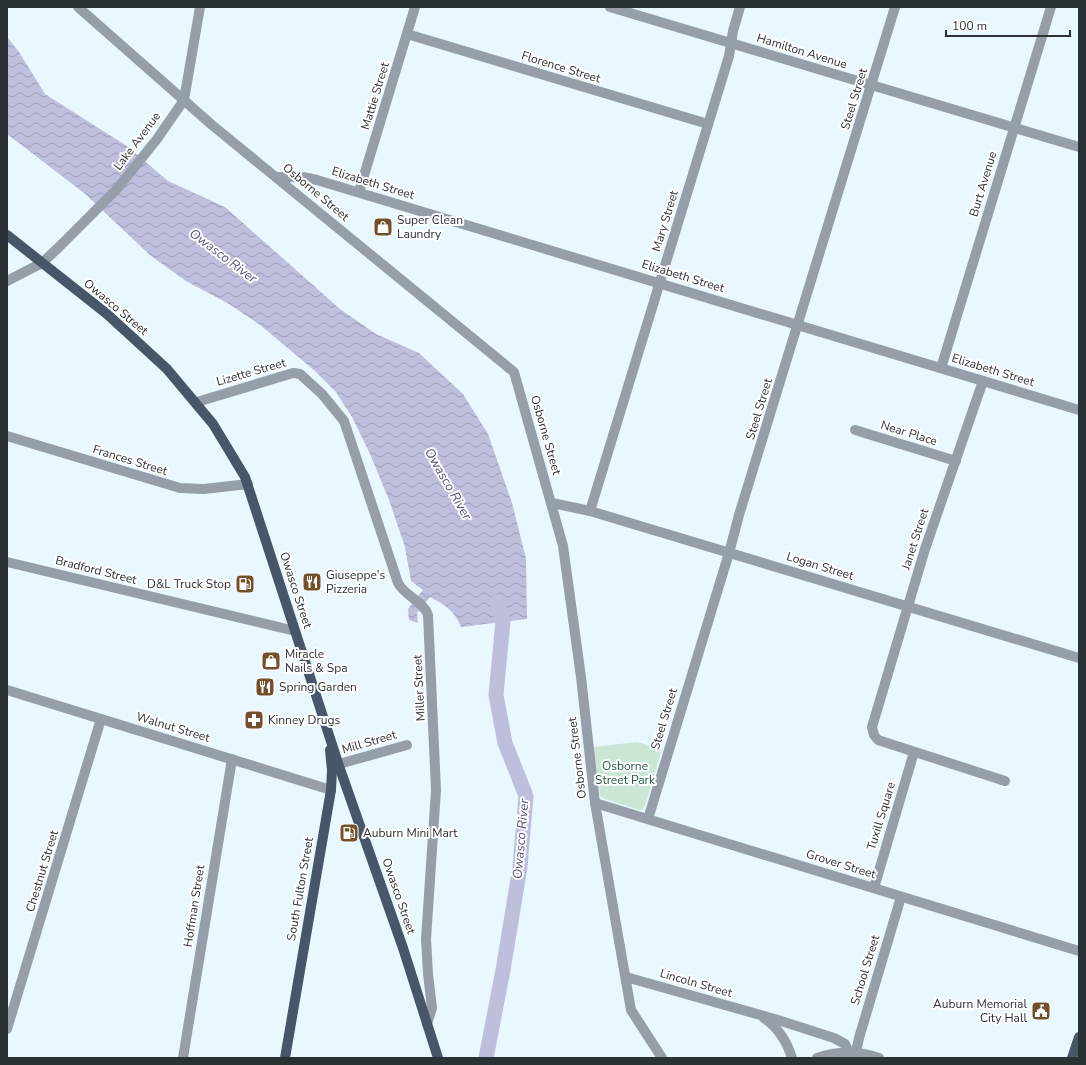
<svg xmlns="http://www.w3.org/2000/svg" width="1086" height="1065" font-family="'Nunito Sans',sans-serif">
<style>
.green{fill:#cae7d6}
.water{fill:url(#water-waves)}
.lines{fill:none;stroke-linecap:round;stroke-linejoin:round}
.river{stroke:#bdbfdd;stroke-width:15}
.minor{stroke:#959ea9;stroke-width:10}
.major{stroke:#475769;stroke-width:10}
.labels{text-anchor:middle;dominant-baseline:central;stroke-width:4;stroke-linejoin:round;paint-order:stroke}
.street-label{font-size:12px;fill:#2b3235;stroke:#fff}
.poi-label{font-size:12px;fill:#2b3235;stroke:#fff;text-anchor:start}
.park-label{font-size:12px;fill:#245a40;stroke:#fff}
.water-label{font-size:13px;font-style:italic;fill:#52537f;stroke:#fff}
</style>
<defs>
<pattern id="water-waves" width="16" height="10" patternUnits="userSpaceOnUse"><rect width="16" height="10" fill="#bdbfdd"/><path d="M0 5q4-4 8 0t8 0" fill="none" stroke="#9a9cb4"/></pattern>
</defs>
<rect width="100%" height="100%" fill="#e9f8fe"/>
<path class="green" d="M637 742 662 749 645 806 642 810H639L605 799 600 796 593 747Z"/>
<path class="water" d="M7 37 19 52 45 94 127 146 168 181 225 207 340 309 376 334 419 353 463 394 488 434 512 503 526 559 527 619 461 627C455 611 445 605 430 597L417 613 418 623 409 620 408 609 423 590 411 581 405 547 389 500 370 454 352 417 336 392 314 370 260 325 229 304 186 281 151 256 84 193 7 134Z"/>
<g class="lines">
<path class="river" d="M486 1058 503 970 520 867 526 796 505 743 496 695 503 621 497 602"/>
<g class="minor">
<path d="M78 7 212 125 514 372 563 546 581 677 595 803 631 1010 662 1058"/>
<path d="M610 7 1079 147"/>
<path d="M407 34 708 124"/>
<path d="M278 177H303L317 180 1079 410"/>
<path d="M359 192 415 7"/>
<path d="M7 281 42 263 58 248 117 189 157 139 184 100 200 7"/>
<path d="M941 368 1051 7"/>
<path d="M983 381 925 549 872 727 874 735 878 740 1005 781"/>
<path d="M197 402 293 373 300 374 322 394 344 421 398 583C405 596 424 602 428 615L436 790 426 939 428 974 432 1008 427 1024"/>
<path d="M855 430 956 461"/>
<path d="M7 436 180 488 204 489 248 484"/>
<path d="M552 503 590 511 1079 658"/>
<path d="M590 511 729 56 733 31 740 7"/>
<path d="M7 562 295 631"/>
<path d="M7 690 331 790"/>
<path d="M339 764 407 745"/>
<path d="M595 803 1079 951"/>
<path d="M648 819 729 553 739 515 895 7"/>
<path d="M874 888 914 752"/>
<path d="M626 977 778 1020 834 1038 845 1044 849 1052"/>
<path d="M764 1018C779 1028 787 1042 792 1058"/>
<path d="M7 1029 101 719"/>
<path d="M856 1052 859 1038 901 897"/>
<path d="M183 1058 232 759"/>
<path d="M817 1058C838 1051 858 1051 879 1058"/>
</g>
<g class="major">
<path d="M7 235 107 314 167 369 213 424 245 477 340 769 403 948 438 1058"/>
<path d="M285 1058 331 790 332 770 330 750"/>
<path d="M1072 1058 1079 1037"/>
</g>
</g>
<defs>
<symbol id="shop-square" viewBox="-11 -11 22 22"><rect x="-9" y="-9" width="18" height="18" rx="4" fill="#735029" stroke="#fff"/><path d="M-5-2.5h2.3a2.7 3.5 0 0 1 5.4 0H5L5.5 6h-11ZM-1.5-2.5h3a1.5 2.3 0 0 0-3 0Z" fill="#fff"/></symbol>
<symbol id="restaurant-square" viewBox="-11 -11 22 22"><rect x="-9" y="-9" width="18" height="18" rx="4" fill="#735029" stroke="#fff"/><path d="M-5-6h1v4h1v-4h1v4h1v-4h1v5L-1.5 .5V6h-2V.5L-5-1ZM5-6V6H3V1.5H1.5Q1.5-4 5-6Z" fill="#fff"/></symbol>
<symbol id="fuel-square" viewBox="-11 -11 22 22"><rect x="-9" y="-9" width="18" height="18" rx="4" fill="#735029" stroke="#fff"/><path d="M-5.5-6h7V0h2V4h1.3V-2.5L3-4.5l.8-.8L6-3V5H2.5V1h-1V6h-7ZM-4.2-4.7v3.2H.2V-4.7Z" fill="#fff"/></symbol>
<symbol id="pharmacy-square" viewBox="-11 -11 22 22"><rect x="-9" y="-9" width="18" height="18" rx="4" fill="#735029" stroke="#fff"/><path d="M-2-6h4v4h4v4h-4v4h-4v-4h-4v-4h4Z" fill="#fff"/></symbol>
<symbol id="civic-square" viewBox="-11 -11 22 22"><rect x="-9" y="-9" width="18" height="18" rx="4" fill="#735029" stroke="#fff"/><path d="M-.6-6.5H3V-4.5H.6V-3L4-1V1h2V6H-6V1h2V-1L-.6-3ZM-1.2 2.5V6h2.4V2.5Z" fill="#fff"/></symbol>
</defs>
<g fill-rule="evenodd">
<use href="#shop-square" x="372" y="216" width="22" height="22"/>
<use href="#restaurant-square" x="301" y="571" width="22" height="22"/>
<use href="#fuel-square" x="234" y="573" width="22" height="22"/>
<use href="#shop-square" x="260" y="650" width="22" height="22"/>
<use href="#restaurant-square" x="254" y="676" width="22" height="22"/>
<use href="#pharmacy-square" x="243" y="709" width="22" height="22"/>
<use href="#fuel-square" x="338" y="822" width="22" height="22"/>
<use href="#civic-square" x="1030" y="1000" width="22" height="22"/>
</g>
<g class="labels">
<g class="street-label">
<text transform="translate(802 51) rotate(17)">Hamilton Avenue</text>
<text transform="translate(561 67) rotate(17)">Florence Street</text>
<text transform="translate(375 96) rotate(-73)">Mattie Street</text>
<text transform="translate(854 99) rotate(-73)">Steel Street</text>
<text transform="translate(137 141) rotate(-53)">Lake Avenue</text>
<text transform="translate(373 183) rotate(17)">Elizabeth Street</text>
<text transform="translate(983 184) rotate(-73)">Burt Avenue</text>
<text transform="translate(316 192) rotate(40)">Osborne Street</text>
<text transform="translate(665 221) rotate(-73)">Mary Street</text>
<text transform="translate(683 276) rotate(17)">Elizabeth Street</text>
<text transform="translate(116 307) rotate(40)">Owasco Street</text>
<text transform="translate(993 370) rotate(17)">Elizabeth Street</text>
<text transform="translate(251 372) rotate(-16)">Lizette Street</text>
<text transform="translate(759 409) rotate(-73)">Steel Street</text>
<text transform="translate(909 433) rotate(17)">Near Place</text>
<text transform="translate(546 435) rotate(74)">Osborne Street</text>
<text transform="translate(130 460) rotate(17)">Frances Street</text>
<text transform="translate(915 539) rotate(-72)">Janet Street</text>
<text transform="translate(820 566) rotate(17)">Logan Street</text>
<text transform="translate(96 570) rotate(14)">Bradford Street</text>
<text transform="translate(296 590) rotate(72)">Owasco Street</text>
<text transform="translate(419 688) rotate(-93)">Miller Street</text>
<text transform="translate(664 719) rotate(-73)">Steel Street</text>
<text transform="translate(173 727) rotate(17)">Walnut Street</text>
<text transform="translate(369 742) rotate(-16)">Mill Street</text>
<text transform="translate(577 758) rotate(-97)">Osborne Street</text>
<text transform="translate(881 816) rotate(-73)">Tuxill Square</text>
<text transform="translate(841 864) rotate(17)">Grover Street</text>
<text transform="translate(42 871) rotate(-73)">Chestnut Street</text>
<text transform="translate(300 889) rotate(-80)">South Fulton Street</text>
<text transform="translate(399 896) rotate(71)">Owasco Street</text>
<text transform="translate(194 906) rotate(-81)">Hoffman Street</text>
<text transform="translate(865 970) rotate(-73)">School Street</text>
<text transform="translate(696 983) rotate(16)">Lincoln Street</text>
</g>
<g class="poi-label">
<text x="397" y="220">Super Clean<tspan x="397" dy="14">Laundry</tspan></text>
<text x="326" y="575">Giuseppe's<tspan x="326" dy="14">Pizzeria</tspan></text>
<text x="231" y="584" text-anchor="end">D&amp;L Truck Stop</text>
<text x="285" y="654">Miracle<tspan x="285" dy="14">Nails &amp; Spa</tspan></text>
<text x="279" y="687">Spring Garden</text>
<text x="268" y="720">Kinney Drugs</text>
<text x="363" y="833">Auburn Mini Mart</text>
<text x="1027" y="1004" text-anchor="end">Auburn Memorial<tspan x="1027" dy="14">City Hall</tspan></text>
</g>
<g class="park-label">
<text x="625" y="766">Osborne<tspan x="625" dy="14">Street Park</tspan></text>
</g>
<g class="water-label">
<text transform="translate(223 256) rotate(37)">Owasco River</text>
<text transform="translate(448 484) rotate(60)">Owasco River</text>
<text transform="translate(521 839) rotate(-85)">Owasco River</text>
</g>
</g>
<rect width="1086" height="1065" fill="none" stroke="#2b3235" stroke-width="16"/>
<path d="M946 30v6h124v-6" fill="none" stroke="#2b3235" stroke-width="2"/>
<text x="952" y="30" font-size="12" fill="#2b3235" stroke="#ffffff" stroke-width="3" paint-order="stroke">100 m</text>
</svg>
